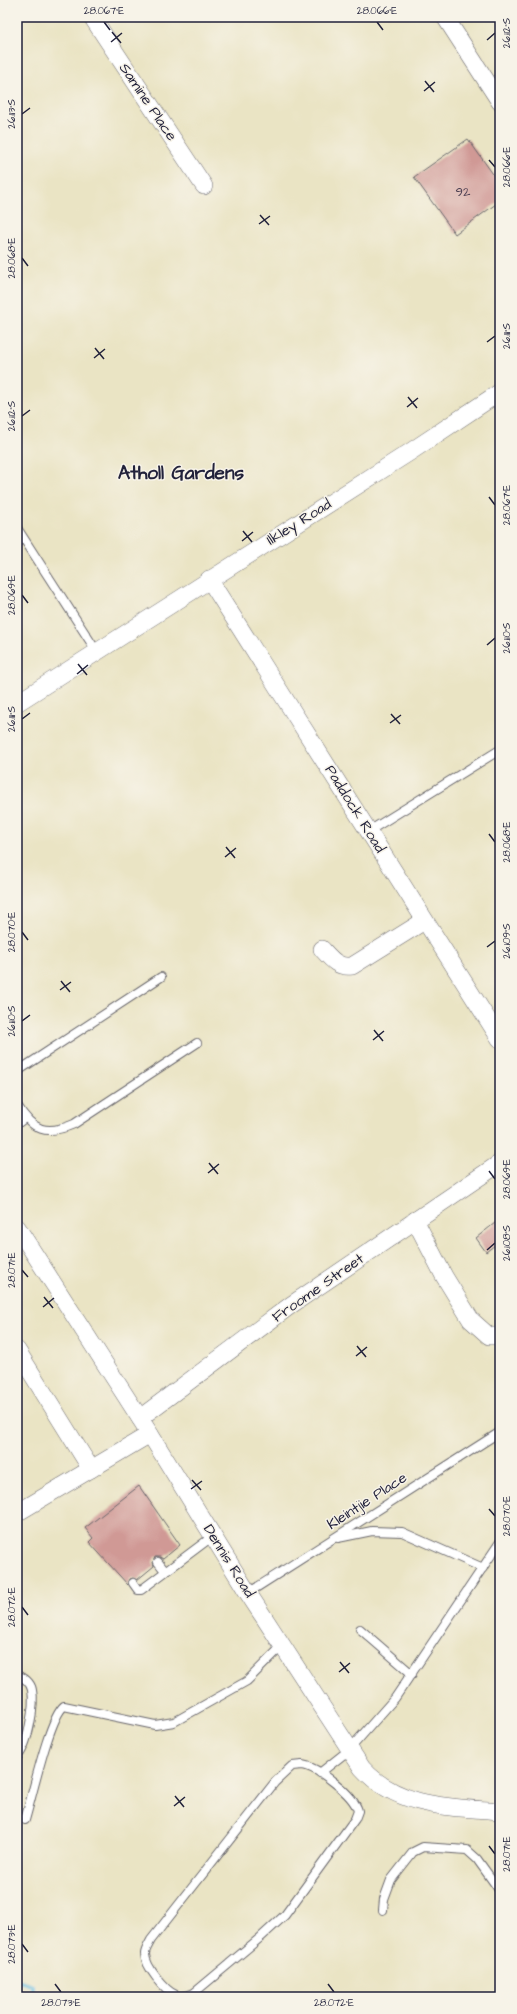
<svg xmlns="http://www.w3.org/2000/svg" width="517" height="2014" font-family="'Architects Daughter',sans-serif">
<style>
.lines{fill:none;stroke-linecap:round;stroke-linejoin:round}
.stream{stroke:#62bce0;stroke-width:4}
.building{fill:#d09995}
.service-casing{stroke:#68666b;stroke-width:10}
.minor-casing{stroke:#68666b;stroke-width:18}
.service{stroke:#fff;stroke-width:8}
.minor{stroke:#fff;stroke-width:17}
.ticks{fill:none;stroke:#22223b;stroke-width:1.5}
.labels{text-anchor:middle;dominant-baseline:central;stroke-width:3;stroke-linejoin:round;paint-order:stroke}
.number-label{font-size:13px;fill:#4e4052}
.street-label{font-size:15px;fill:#22223b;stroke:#f7f3e8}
.district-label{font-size:19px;font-weight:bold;fill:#22223b;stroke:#f7f3e8}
.neatline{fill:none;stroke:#22223b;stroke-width:1.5}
.ticks-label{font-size:10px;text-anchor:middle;fill:#22223b}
</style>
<rect width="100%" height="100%" fill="#f7f3e8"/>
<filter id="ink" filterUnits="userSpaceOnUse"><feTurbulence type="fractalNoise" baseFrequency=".025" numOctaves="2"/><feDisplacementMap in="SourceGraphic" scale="8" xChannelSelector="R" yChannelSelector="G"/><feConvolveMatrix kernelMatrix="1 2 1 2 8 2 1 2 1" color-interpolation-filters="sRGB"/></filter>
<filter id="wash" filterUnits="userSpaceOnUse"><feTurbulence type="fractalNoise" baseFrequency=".012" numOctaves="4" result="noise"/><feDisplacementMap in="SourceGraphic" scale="16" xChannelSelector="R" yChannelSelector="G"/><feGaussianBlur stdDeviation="0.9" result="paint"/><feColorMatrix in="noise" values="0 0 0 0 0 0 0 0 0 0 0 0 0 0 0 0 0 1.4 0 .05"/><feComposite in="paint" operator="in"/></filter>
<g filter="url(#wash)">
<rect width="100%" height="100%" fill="#eae4c4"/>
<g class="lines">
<path class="stream" d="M17 1980 32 1985V1997"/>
</g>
<g id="blocks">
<g class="building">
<path d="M468 139 500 184V201L455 234 414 177Z"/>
<path d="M500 1219V1241L486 1252 476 1238Z"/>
<path d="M139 1486 180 1545 163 1559 160 1557H155L153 1562 154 1566 137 1580 133 1578 130 1579 128 1585 89 1542 93 1538 85 1528Z"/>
</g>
</g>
</g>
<g filter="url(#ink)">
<use href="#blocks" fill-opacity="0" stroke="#68666b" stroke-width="1"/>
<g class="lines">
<defs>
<g id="service">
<path d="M17 528 97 652"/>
<path d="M369 831 498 751"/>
<path d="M17 1073 21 1069 161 977"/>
<path d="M17 1105C33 1131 46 1136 74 1124L197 1043"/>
<path d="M17 1124 25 1118"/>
<path d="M338 1538 372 1531 402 1532 483 1568"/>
<path d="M158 1562 165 1571"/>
<path d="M133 1583 138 1590H141L213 1536"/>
<path d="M248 1593 500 1432"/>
<path d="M360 1629 412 1674"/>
<path d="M17 1675C24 1677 31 1683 32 1690 35 1705 28 1746 17 1757"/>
<path d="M302 1765C318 1767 354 1795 358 1811L355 1819 285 1915 261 1937 194 1993C188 1995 183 1998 176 1995 165 1991 145 1966 145 1954 145 1950 149 1944 151 1940L275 1782 292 1766Z"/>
<path d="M320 1773 349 1750 395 1698 500 1542"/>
<path d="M25 1820C32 1797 49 1718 64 1706L155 1725 174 1722 247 1681 282 1646"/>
<path d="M383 1910 384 1899 391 1880 413 1852 423 1847 467 1850 477 1859 500 1891"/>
</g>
<g id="minor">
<path d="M92 17 204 186"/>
<path d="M445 17 500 102"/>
<path d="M209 579 500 1039"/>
<path d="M17 703 410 452 500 392"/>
<path d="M322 949C331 959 338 968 352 966L424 921"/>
<path d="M415 1220 444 1276 471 1320 489 1336H500"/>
<path d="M17 1227 150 1434 248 1593 362 1768C398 1808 450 1807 500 1811"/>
<path d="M17 1350 91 1469"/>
<path d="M140 1418 291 1305 500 1163"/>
<path d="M17 1513 150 1434"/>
</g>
</defs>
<use href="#service" class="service-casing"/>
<use href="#minor" class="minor-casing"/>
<use href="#service" class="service"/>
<use href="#minor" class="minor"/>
</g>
</g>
<path class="ticks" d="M104 22 110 30M377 22 383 30M112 32 121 43M487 40 495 33M111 42 122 33M425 81 434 92M424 91 435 82M22 114 30 108M489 160 495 167M260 215 269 225M259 224 270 216M22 258 28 266M487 342 495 336M95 348 104 359M94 358 105 349M408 397 417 408M407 407 418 398M22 416 30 410M489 497 495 505M243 531 252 542M242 541 253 532M22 595 28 603M487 645 495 638M78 664 87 675M77 674 88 665M391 714 400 724M22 719 30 713M390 723 401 715M489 834 495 842M226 847 235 858M225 857 236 848M22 932 28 940M487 947 495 941M61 981 70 992M60 990 71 982M22 1021 30 1015M374 1030 383 1041M373 1040 384 1031M209 1163 218 1174M489 1171 495 1179M208 1173 219 1164M487 1250 495 1243M22 1270 28 1277M44 1297 53 1308M43 1307 54 1298M357 1346 366 1357M356 1356 367 1347M192 1480 201 1490M191 1489 202 1481M489 1509 495 1516M22 1607 28 1615M340 1662 349 1673M339 1672 350 1663M175 1796 184 1807M174 1806 185 1797M489 1846 495 1854M22 1944 28 1952M55 1984 61 1992M328 1984 334 1992"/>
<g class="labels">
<g class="number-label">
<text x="463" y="192">92</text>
</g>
<g class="street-label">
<text transform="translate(148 102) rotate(56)">Samine Place</text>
<text transform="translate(299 522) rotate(-32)">Ilkley Road</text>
<text transform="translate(355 809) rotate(58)">Paddock Road</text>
<text transform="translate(318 1288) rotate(-35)">Froome Street</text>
<text transform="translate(367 1501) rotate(-33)">Kleintjie Place</text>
<text transform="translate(229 1561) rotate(58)">Dennis Road</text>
</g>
<g class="district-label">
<text x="181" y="473">Atholl Gardens</text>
</g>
</g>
<rect width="517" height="2014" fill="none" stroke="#f7f3e8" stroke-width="44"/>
<rect x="22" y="22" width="473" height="1970" class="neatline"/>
<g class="ticks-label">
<text x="104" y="14">28.067°E</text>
<text x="377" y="14">28.066°E</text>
<text transform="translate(506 33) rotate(-90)" y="4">26.112°S</text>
<text transform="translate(11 114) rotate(-90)" y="4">26.113°S</text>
<text transform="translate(506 167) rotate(-90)" y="4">28.066°E</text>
<text transform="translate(11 258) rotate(-90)" y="4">28.068°E</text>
<text transform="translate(506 336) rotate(-90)" y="4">26.111°S</text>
<text transform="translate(11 416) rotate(-90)" y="4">26.112°S</text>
<text transform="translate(506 505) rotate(-90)" y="4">28.067°E</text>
<text transform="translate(11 595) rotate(-90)" y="4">28.069°E</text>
<text transform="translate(506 638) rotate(-90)" y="4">26.110°S</text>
<text transform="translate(11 719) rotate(-90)" y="4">26.111°S</text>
<text transform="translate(506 842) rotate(-90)" y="4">28.068°E</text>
<text transform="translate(11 932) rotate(-90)" y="4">28.070°E</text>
<text transform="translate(506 941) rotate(-90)" y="4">26.109°S</text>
<text transform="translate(11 1021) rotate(-90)" y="4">26.110°S</text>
<text transform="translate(506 1179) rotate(-90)" y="4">28.069°E</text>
<text transform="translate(506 1243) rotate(-90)" y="4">26.108°S</text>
<text transform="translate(11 1270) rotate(-90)" y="4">28.071°E</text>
<text transform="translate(506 1516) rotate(-90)" y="4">28.070°E</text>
<text transform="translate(11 1607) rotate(-90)" y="4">28.072°E</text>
<text transform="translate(506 1854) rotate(-90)" y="4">28.071°E</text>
<text transform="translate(11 1944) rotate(-90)" y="4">28.073°E</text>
<text x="61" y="2006">28.073°E</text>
<text x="334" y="2006">28.072°E</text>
</g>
</svg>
